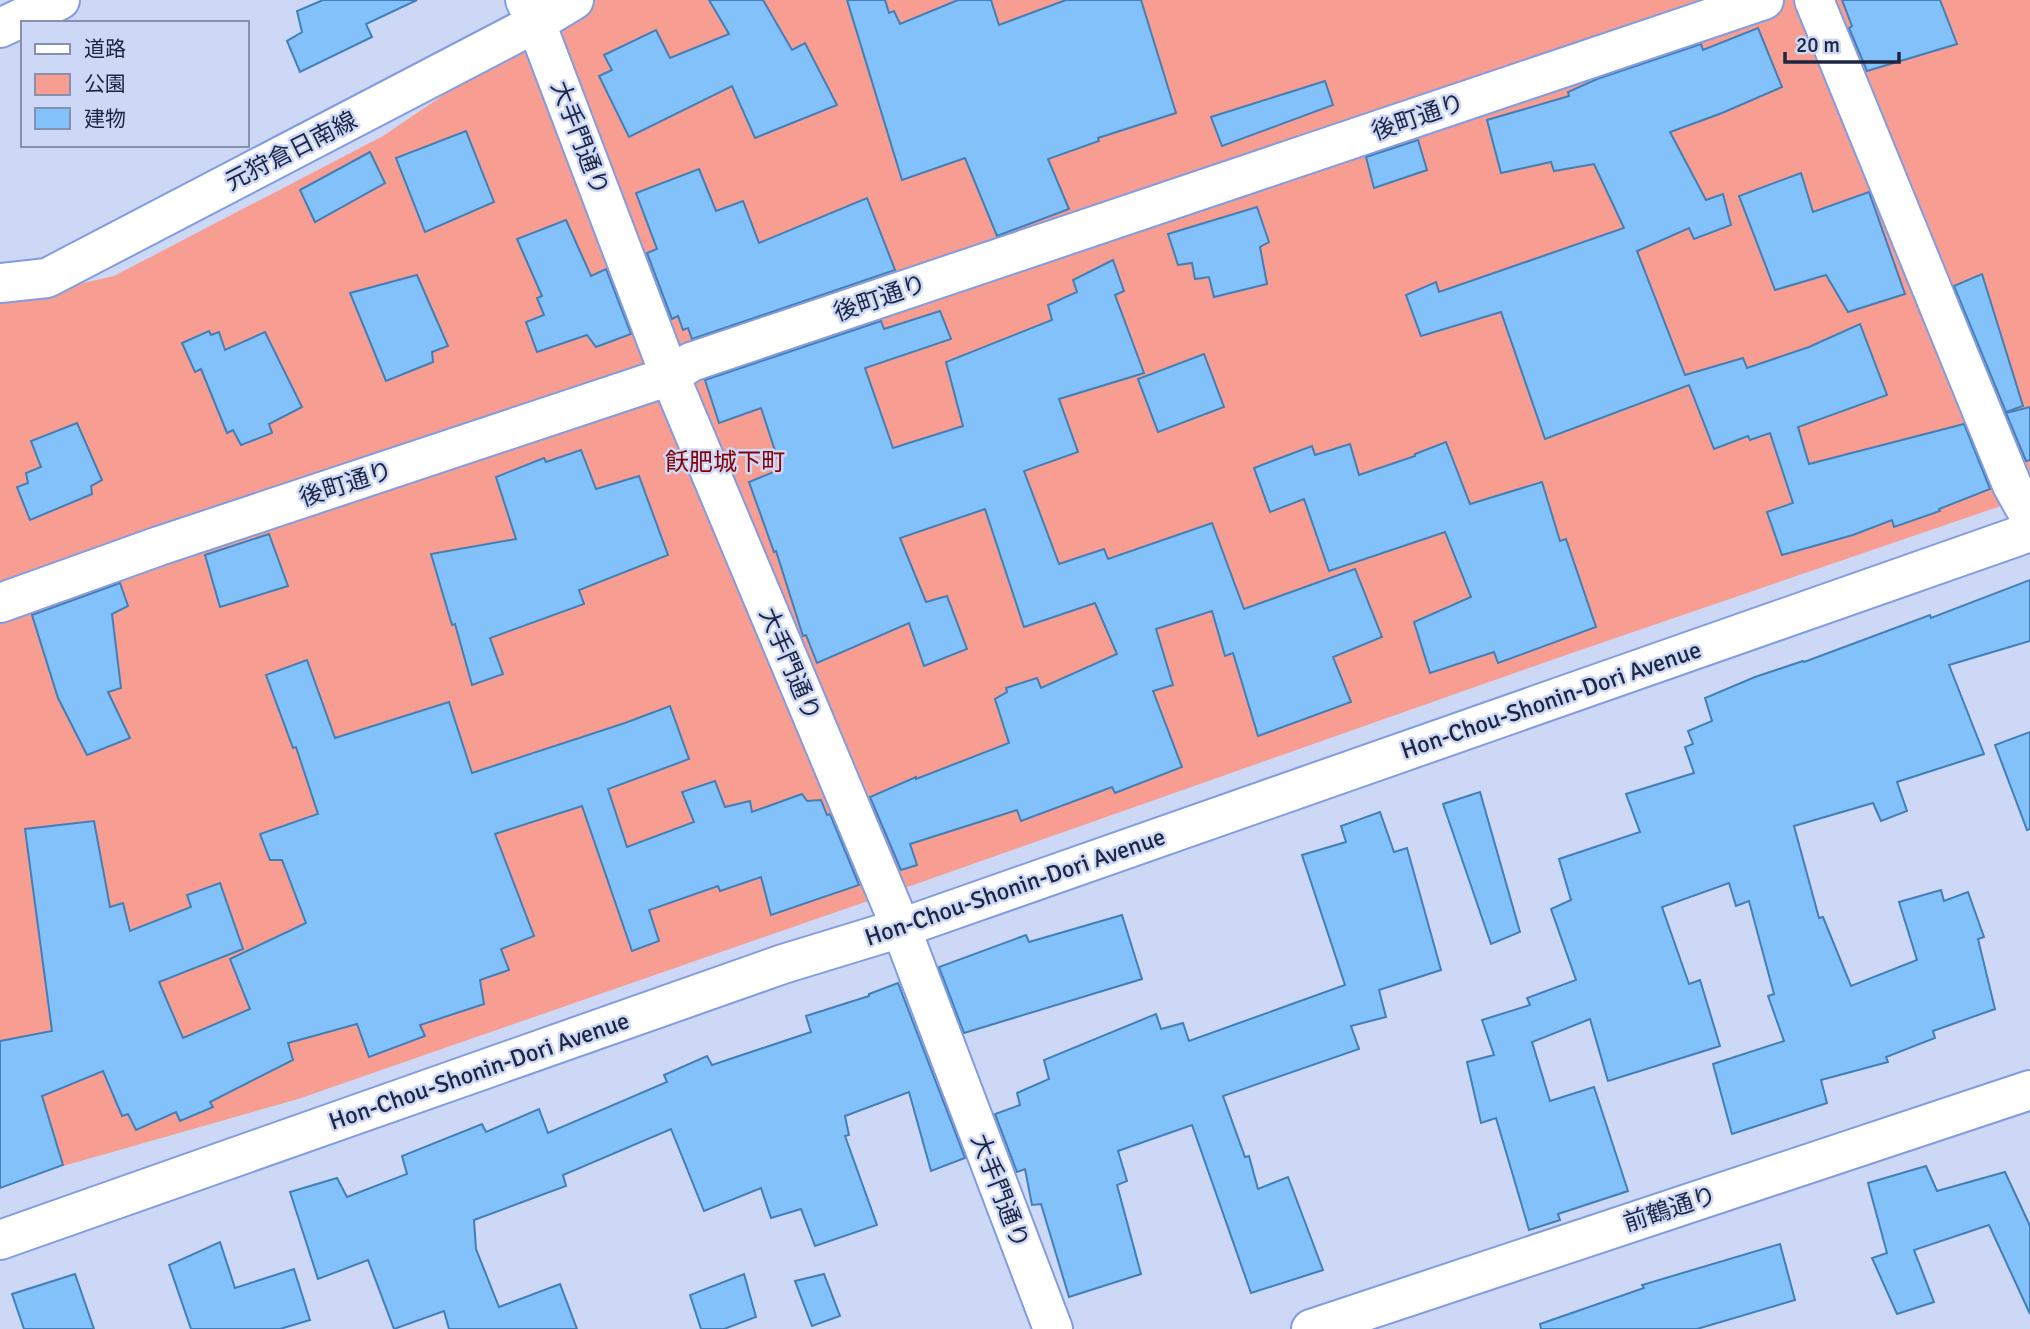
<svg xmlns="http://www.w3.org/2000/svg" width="2030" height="1329" font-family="Signika,'Noto Sans JP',sans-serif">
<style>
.green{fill:#f79d91}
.building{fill:#83c1fb;stroke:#437fb6;stroke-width:2}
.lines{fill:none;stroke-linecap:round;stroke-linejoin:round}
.minor-casing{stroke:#829ce1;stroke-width:42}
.major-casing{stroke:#829ce1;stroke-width:42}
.highway-casing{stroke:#829ce1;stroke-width:42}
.minor{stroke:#fff;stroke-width:38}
.major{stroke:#fff;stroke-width:38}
.highway{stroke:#fff;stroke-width:38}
.labels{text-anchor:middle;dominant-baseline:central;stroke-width:5;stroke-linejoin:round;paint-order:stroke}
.street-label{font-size:24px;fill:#1c2641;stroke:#cdd8f6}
.park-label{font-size:24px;fill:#840005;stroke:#cdd8f6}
</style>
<rect width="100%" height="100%" fill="#cdd8f6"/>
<path class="green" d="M583 0H2030V496L1563 656 865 902 298 1099 0 1184V302L114 276 383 136Z"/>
<g class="building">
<path d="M323 0H417L366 24 372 37 300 72 287 41 302 32 297 11Z"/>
<path d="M709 0H763L792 50 805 43 837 105 755 138 732 86 629 137 599 76 612 70 604 55 656 30 670 58 729 34Z"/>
<path d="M847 0H885L889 13 894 11 900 24 958 0H991L999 25 1066 0H1141L1176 113 1098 138 1099 141 1048 159 1069 209 997 236 965 158 902 180Z"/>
<path d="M1842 0H1940L1957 44 1867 71 1849 28 1852 26Z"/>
<path d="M1758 28 1782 87 1722 113 1670 132 1706 200 1723 194 1731 225 1694 239 1689 228 1637 251 1685 375 1743 358 1747 368 1809 347 1860 324 1887 395 1798 427 1809 464 1964 424 1990 489 1939 509 1940 511 1894 527 1892 520 1853 535 1782 555 1767 512 1793 503 1770 433 1750 440 1748 436 1714 449 1689 385 1545 439 1501 312 1421 336 1406 295 1436 282 1439 292 1624 228 1594 164 1554 171 1551 162 1501 173 1487 120 1569 96 1568 92 1597 79 1701 44 1703 50Z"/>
<path d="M1325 81 1333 105 1222 146 1211 117Z"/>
<path d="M466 131 494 202 425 232 396 158Z"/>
<path d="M1418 140 1427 170 1374 188 1366 157Z"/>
<path d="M370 152 385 183 315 222 300 190Z"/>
<path d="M699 169 716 211 743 201 759 243 867 198 895 270 692 339 688 328 683 330 678 316 672 319 647 253 657 249 636 193Z"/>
<path d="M1801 173 1813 212 1869 192 1905 294 1848 312 1826 275 1775 290 1739 196Z"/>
<path d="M1257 207 1269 242 1260 247 1267 284 1214 297 1209 277 1195 279 1192 263 1178 265 1168 234Z"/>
<path d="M566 220 591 276 606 269 631 334 596 347 587 335 537 352 526 322 544 315 537 298 542 296 517 239Z"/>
<path d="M1113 260 1124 291 1115 295 1144 373 1059 399 1078 452 1024 471 1059 564 1104 549 1108 559 1212 523 1244 609 1355 569 1382 637 1333 657 1351 702 1258 736 1233 653 1225 656 1212 611 1156 629 1173 685 1153 691 1182 767 1115 793 1112 787 1021 821 1017 810 910 844 917 865 901 870 870 797 916 777V779L1009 743 995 699 1007 692 1006 688 1037 678 1041 688 1117 654 1095 603 1024 627 985 509 900 538 926 602 947 596 967 649 924 666 909 623 817 663 806 635 803 636 776 551 774 552 749 482 781 469 761 408 719 423 705 380 881 321 884 329 940 311 951 339 865 368 893 448 963 426 946 362 1052 320 1048 305 1077 292 1073 280Z"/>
<path d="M1982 274 2023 406 2006 412 1954 286Z"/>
<path d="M417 275 448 346 432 352 433 362 386 381 350 293Z"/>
<path d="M209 331 211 335 219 332 225 350 265 332 302 407 269 424 272 433 241 445 233 430 227 433 201 369 195 372 182 343Z"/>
<path d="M1204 354 1224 407 1158 432 1138 379Z"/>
<path d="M2030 407V460L2026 461 2006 413Z"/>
<path d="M77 423 102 480 91 486 92 494 30 520 17 487 28 483 26 473 41 467 31 441Z"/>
<path d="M1446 442 1470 504 1542 482 1560 541 1566 539 1596 627 1498 663 1494 652 1430 673 1414 622 1471 597 1445 532 1329 571 1304 499 1270 512 1254 468 1312 446 1315 455 1350 444 1359 475 1415 456V454Z"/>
<path d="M581 450 596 489 639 476 668 555 579 590 584 604 490 638 503 674 472 685 455 624 452 625 431 554 516 539 496 477 544 458 546 462Z"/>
<path d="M269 534 288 586 220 607 205 555Z"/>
<path d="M2030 580V641L1949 665 1984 754 1897 782 1907 811 1881 821 1873 803 1794 826 1819 918 1823 917 1851 986 1917 960 1899 902 1941 890 1944 901 1968 892 1984 937 1978 939 1995 1009 1933 1031 1935 1038 1886 1057 1888 1062 1821 1080 1827 1103 1732 1134 1713 1064 1784 1041 1768 996 1774 994 1749 901 1736 906 1729 883 1662 907 1689 984 1700 980 1720 1046 1608 1081 1590 1019 1532 1042 1550 1101 1594 1087 1628 1191 1558 1214 1560 1220 1529 1230 1496 1118 1481 1123 1467 1062 1494 1055 1482 1020 1530 1005 1527 998 1576 980 1551 909 1571 900 1559 859 1640 832 1626 794 1694 773 1685 747 1693 744 1688 731 1712 721 1705 698 1755 677 1803 661 1804 662 1930 615 1931 618Z"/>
<path d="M120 583 128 606 112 614 121 688 108 692 130 738 87 755 58 698 32 615Z"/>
<path d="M307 660 335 738 449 702 472 773 625 723 670 706 689 759 608 789 627 847 694 822 682 792 715 781 725 807 750 801 752 812 802 794 807 801 821 800 827 815 830 814 859 885 771 915 761 877 720 891 718 886 649 910 659 941 632 951 582 806 495 834 534 936 501 949 509 970 480 980 484 1004 420 1025 425 1036 369 1057 357 1024 288 1043 293 1060 210 1102 213 1107 180 1121 176 1112 136 1130 128 1114 122 1116 103 1071 42 1096 63 1165 0 1188V1041L52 1031 25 829 94 821 110 907 123 903 130 931 191 907 187 895 220 883 243 949 159 982 183 1038 250 1009 230 959 306 923 282 860H270L260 834 318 814 296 747 293 748 266 675Z"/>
<path d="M2030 732V829L2027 830 1995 745Z"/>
<path d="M1480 792 1520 932 1491 944 1443 804Z"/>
<path d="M1380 812 1394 852 1407 848 1441 970 1379 990 1386 1017 1351 1026 1359 1049 1223 1096 1245 1157 1249 1156 1258 1189 1288 1177 1323 1270 1251 1293 1192 1125 1118 1151 1127 1181 1117 1185 1141 1274 1069 1297 1041 1204 1032 1205 1025 1169 1017 1172 995 1114 1020 1105 1017 1093 1049 1079 1044 1060 1156 1014 1161 1029 1183 1023 1189 1041 1345 985 1302 855 1346 842 1341 826Z"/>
<path d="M1122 915 1142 979 964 1033 939 967 1026 935 1029 942Z"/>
<path d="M898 983 965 1158 931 1171 909 1092 845 1116 849 1135 845 1136 877 1225 815 1246 801 1209 771 1218 761 1188 704 1211 671 1129 563 1175 566 1186 474 1220 476 1249 499 1307 560 1284 577 1329H449L444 1311 394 1329 368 1260 318 1279 290 1192 337 1178 347 1197 407 1174 402 1156 482 1124 486 1132 539 1109 548 1133 667 1082 664 1075 707 1056 712 1065 811 1032 806 1016 869 996V994Z"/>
<path d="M1926 1166 1937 1191 2005 1172 2030 1226V1314L1989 1225 1914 1250 1934 1302 1897 1314 1872 1258 1887 1253 1868 1183Z"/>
<path d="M220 1242 235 1288 294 1269 310 1320 280 1329H191L169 1265Z"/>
<path d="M1780 1244 1795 1300 1697 1329H1541L1540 1324 1644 1288 1642 1285Z"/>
<path d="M75 1274 94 1329H24L12 1294Z"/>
<path d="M744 1274 756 1317 724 1329H701L690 1295Z"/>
<path d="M824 1274 840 1316 812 1326 795 1281Z"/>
</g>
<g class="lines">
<defs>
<g id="minor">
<path d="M525 0 536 23 670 376 901 928 1053 1329"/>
<path d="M1814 0 2012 485 2030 517"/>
<path d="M0 28 60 0"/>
<path d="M0 603 159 546 670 376 691 362 1764 0"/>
<path d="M1311 1329 2030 1090"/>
</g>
<path id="major" d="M0 283 47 278 536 23 574 0"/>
<path id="highway" d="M0 1240 783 964 901 928 2030 532"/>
</defs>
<use href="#minor" class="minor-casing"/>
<use href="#major" class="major-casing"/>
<use href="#highway" class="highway-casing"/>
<use href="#minor" class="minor"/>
<use href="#major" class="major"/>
<use href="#highway" class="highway"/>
</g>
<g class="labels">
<g class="street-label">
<text transform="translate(1418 117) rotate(-19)">後町通り</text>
<text transform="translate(580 138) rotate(69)">大手門通り</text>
<text transform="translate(291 151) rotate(-27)">元狩倉日南線</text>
<text transform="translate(880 298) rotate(-19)">後町通り</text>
<text transform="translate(346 484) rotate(-18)">後町通り</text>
<text transform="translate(790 664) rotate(67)">大手門通り</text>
<text transform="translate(1551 700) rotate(-19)">Hon-Chou-Shonin-Dori Avenue</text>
<text transform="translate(1015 887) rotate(-19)">Hon-Chou-Shonin-Dori Avenue</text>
<text transform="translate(479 1071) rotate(-19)">Hon-Chou-Shonin-Dori Avenue</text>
<text transform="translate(1000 1191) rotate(69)">大手門通り</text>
<text transform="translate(1670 1209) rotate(-18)">前鶴通り</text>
</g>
<g class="park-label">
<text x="725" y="462">飫肥城下町</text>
</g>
</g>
<rect x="21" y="21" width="228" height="126" fill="#cdd8f6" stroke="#8691ae" stroke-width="2"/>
<rect x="35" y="44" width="35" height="10" fill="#ffffff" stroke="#8691ae" stroke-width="2"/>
<text x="84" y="56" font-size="21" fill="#1c2641">道路</text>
<rect x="35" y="74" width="35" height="21" fill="#f79d91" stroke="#8691ae" stroke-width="2"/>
<text x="84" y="91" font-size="21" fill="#1c2641">公園</text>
<rect x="35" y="108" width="35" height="21" fill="#83c1fb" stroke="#8691ae" stroke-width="2"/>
<text x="84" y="126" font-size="21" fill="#1c2641">建物</text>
<path d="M1785 52v10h114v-10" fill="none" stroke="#1c2641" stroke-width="3.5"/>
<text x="1796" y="52" font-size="21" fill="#1c2641" stroke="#cdd8f6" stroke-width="5" paint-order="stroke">20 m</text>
</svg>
